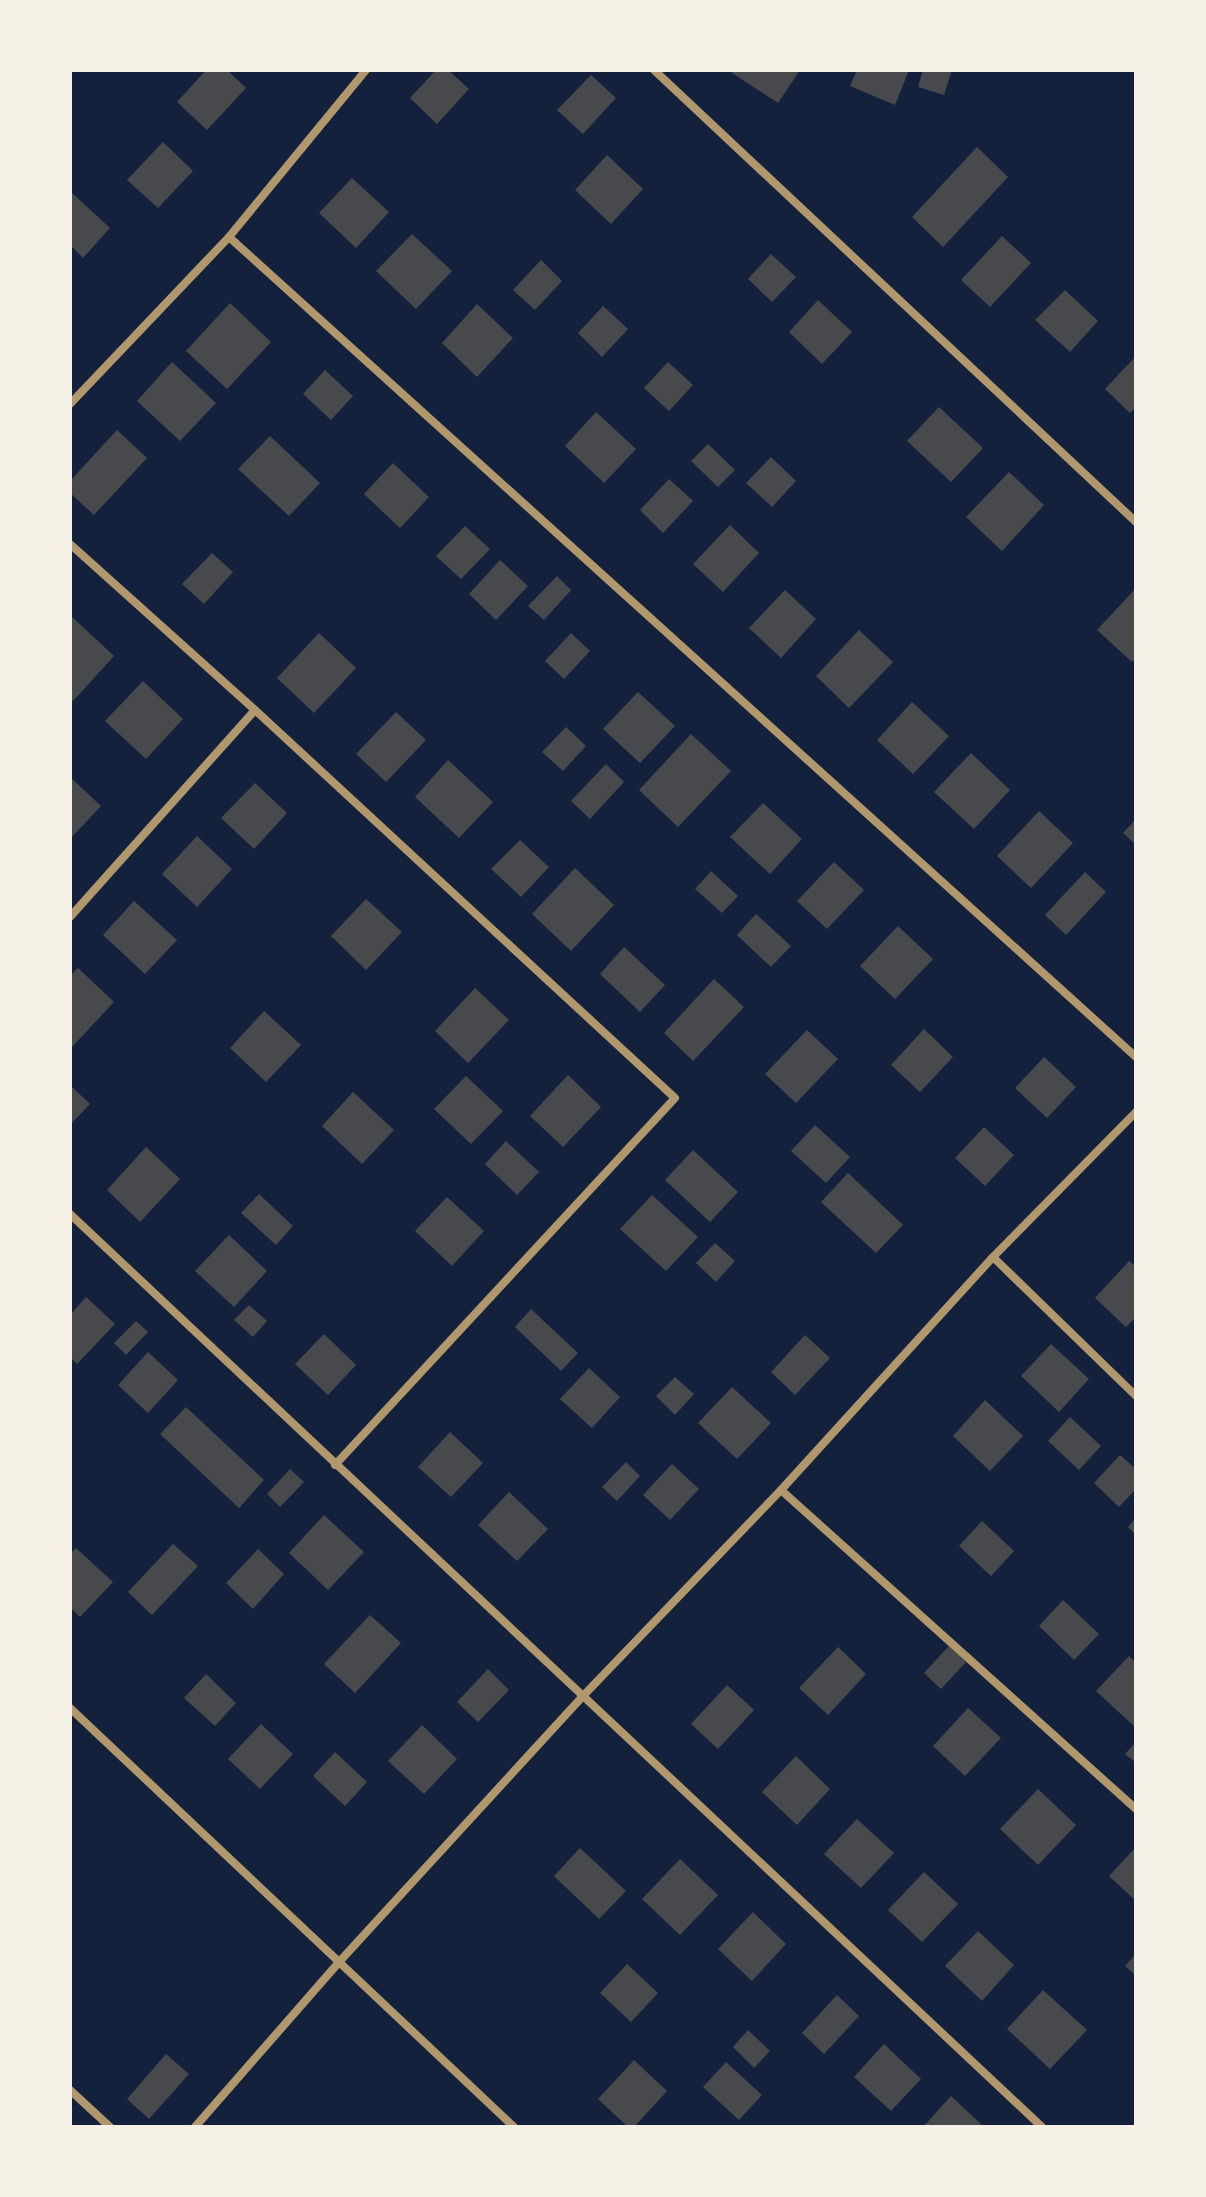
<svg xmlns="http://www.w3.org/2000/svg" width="1206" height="2197" font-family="Spectral,serif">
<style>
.building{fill:#48494c}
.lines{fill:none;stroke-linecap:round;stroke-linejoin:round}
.minor{stroke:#b1986c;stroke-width:8}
</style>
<rect width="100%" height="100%" fill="#14213d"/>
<g class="building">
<path d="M206 70H227L246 88 207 130 177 102Z"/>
<path d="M436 70H448L469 89 437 124 410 98Z"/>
<path d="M734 70H800L778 103 732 73Z"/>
<path d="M857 70H909L895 105 850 86Z"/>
<path d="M923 70H952L944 95 918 87Z"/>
<path d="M591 75 616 98 583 134 557 110Z"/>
<path d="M163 142 193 171 158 208 127 180Z"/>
<path d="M977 147 1008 177 943 247 912 217Z"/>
<path d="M607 155 643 189 611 224 575 190Z"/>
<path d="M352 178 389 212 356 248 319 213Z"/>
<path d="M72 193 110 228 83 258 70 245V196Z"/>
<path d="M412 234 452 271 416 309 376 271Z"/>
<path d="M1002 236 1031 263 990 307 961 280Z"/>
<path d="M771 254 796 277 772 302 748 279Z"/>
<path d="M541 260 562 281 535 310 513 290Z"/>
<path d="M1065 290 1098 321 1070 352 1035 320Z"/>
<path d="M818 300 852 332 822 364 789 332Z"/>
<path d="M230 303 271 342 227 389 186 351Z"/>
<path d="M477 304 513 338 477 377 442 343Z"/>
<path d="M603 306 628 329 602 357 578 333Z"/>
<path d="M1136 356V407L1130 413 1105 389Z"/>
<path d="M172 362 216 403 180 441 137 401Z"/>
<path d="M668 362 693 385 669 411 644 388Z"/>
<path d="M325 370 353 396 331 420 303 394Z"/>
<path d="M939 407 983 448 951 482 907 441Z"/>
<path d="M596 412 636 449 604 483 565 446Z"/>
<path d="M117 430 147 458 94 515 70 493V481Z"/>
<path d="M270 436 320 483 289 516 238 469Z"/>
<path d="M708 444 735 470 718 487 691 461Z"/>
<path d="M771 457 796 481 772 507 746 483Z"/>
<path d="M393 463 429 497 400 528 364 494Z"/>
<path d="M1009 472 1044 505 1002 551 966 517Z"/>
<path d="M669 479 693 501 663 533 640 510Z"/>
<path d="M730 525 759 553 723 592 693 564Z"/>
<path d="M465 526 490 549 461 579 436 556Z"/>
<path d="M212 553 233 572 204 604 182 584Z"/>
<path d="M500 560 528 586 496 620 469 594Z"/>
<path d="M557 576 571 590 544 620 528 606Z"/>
<path d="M1136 588V658L1132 662 1097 630Z"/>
<path d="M785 590 816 619 781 658 749 628Z"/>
<path d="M72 617 114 656 73 701 70 698V619Z"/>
<path d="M859 630 893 662 849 708 816 676Z"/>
<path d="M319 633 356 668 314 713 277 678Z"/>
<path d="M571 633 590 651 564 679 545 661Z"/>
<path d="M143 681 183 719 146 759 105 721Z"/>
<path d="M638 692 675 726 640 763 603 729Z"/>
<path d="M912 702 949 736 913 774 877 740Z"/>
<path d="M396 712 426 740 386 782 356 754Z"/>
<path d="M566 727 586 746 563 771 542 752Z"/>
<path d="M691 734 731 771 678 827 639 790Z"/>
<path d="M971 753 1010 790 974 829 934 792Z"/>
<path d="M448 760 493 802 459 838 415 797Z"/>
<path d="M606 764 624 782 590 819 571 801Z"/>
<path d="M70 777 101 806 70 839Z"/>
<path d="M255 783 287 813 254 849 221 818Z"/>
<path d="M763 803 802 839 770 874 730 837Z"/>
<path d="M1039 811 1073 843 1031 888 997 856Z"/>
<path d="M1136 819V845L1123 833Z"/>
<path d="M197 836 232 869 197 907 162 874Z"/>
<path d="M520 840 549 867 521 897 491 869Z"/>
<path d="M834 862 864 890 827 929 797 901Z"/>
<path d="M575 868 614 905 571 951 532 914Z"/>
<path d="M711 871 738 896 722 913 695 889Z"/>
<path d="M1085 872 1106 892 1066 935 1045 915Z"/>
<path d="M366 899 402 932 366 970 331 936Z"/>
<path d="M134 901 177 940 145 974 103 935Z"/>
<path d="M756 914 791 946 771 967 737 935Z"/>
<path d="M898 926 933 959 895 999 860 966Z"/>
<path d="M624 947 665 985 640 1012 600 974Z"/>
<path d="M78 968 114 1002 70 1049V976Z"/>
<path d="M714 979 744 1007 693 1061 664 1033Z"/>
<path d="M475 988 509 1020 468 1063 435 1031Z"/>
<path d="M264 1011 301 1045 266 1082 230 1048Z"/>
<path d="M924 1029 953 1057 920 1092 891 1065Z"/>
<path d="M807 1030 838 1059 796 1103 765 1074Z"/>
<path d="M1044 1057 1076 1087 1047 1118 1015 1088Z"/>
<path d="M568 1075 601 1107 563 1147 530 1116Z"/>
<path d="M466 1076 503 1111 471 1144 434 1109Z"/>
<path d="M70 1085 90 1104 70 1125Z"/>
<path d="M353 1092 394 1130 362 1164 322 1126Z"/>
<path d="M815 1125 850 1157 826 1183 791 1151Z"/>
<path d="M984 1127 1014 1155 985 1186 955 1158Z"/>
<path d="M506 1141 539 1172 517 1195 485 1164Z"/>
<path d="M146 1147 180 1179 140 1222 107 1190Z"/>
<path d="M693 1150 738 1192 710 1222 665 1180Z"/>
<path d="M848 1173 903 1225 876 1253 821 1202Z"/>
<path d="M259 1194 293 1226 276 1245 241 1213Z"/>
<path d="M652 1195 698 1237 666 1271 620 1229Z"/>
<path d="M447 1197 484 1231 452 1266 415 1231Z"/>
<path d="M229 1235 267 1271 234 1307 195 1271Z"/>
<path d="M715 1243 735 1261 716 1282 696 1263Z"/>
<path d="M1129 1261 1136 1267V1317L1126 1327 1095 1298Z"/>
<path d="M86 1297 115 1324 77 1364 70 1357V1315Z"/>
<path d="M249 1305 267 1321 253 1337 234 1320Z"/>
<path d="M531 1309 578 1353 561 1371 515 1327Z"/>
<path d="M136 1321 148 1332 126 1355 114 1343Z"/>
<path d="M324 1334 356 1365 328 1395 295 1364Z"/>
<path d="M805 1335 830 1358 795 1395 771 1372Z"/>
<path d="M1051 1344 1089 1379 1059 1412 1021 1376Z"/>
<path d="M148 1352 178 1380 148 1413 118 1385Z"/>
<path d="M589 1368 620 1397 592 1428 560 1399Z"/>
<path d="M675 1377 694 1394 675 1415 656 1396Z"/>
<path d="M732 1387 771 1423 737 1459 698 1423Z"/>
<path d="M985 1400 1023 1436 990 1471 953 1436Z"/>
<path d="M186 1407 264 1480 239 1508 160 1434Z"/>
<path d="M1070 1417 1101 1446 1079 1470 1048 1441Z"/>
<path d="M450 1432 483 1463 451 1497 418 1467Z"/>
<path d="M1120 1455 1136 1469V1489L1119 1507 1094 1483Z"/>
<path d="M626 1462 640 1476 617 1501 602 1487Z"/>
<path d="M672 1464 699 1489 670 1520 643 1495Z"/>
<path d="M290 1469 304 1482 280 1507 267 1494Z"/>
<path d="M509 1492 548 1529 517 1561 478 1525Z"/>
<path d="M324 1515 364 1552 328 1590 289 1553Z"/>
<path d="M1136 1518V1535L1128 1527Z"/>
<path d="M982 1521 1014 1551 991 1576 959 1546Z"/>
<path d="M173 1544 198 1566 152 1615 128 1592Z"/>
<path d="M76 1548 113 1582 80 1617 70 1607V1554Z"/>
<path d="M258 1549 284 1574 253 1609 226 1583Z"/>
<path d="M1063 1600 1099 1634 1074 1660 1039 1626Z"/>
<path d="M370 1615 401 1643 355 1693 324 1664Z"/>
<path d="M949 1646 966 1662 941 1689 924 1673Z"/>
<path d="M838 1647 866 1674 828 1715 799 1688Z"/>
<path d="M1129 1656 1136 1663V1728L1096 1691Z"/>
<path d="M488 1669 509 1690 478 1722 457 1702Z"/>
<path d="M206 1674 236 1703 215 1726 184 1698Z"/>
<path d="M727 1685 754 1710 718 1749 691 1724Z"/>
<path d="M968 1708 1001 1738 965 1776 933 1746Z"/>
<path d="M261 1724 293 1754 260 1789 228 1759Z"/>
<path d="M422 1725 457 1759 424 1794 388 1761Z"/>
<path d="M1136 1742V1763L1125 1754Z"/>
<path d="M335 1752 367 1782 345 1806 313 1776Z"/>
<path d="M796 1756 830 1789 797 1825 762 1792Z"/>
<path d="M1038 1789 1076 1825 1038 1865 1000 1829Z"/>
<path d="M857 1819 894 1853 861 1888 824 1854Z"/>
<path d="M1136 1847V1901L1109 1876Z"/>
<path d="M580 1848 626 1891 599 1919 554 1876Z"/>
<path d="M680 1859 718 1895 680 1935 642 1899Z"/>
<path d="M924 1872 958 1904 922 1942 888 1910Z"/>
<path d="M753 1912 786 1944 752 1981 718 1949Z"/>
<path d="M978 1931 1014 1965 982 2001 945 1966Z"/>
<path d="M1136 1954V1976L1125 1966Z"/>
<path d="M627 1964 658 1993 631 2022 600 1993Z"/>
<path d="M1043 1990 1087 2030 1050 2069 1007 2029Z"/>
<path d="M837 1995 859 2016 824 2054 802 2033Z"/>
<path d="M748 2030 770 2051 754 2068 733 2047Z"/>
<path d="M884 2044 921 2079 891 2111 854 2077Z"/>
<path d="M166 2054 189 2074 149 2119 127 2099Z"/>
<path d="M634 2060 667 2091 634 2127H628L598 2099Z"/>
<path d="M726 2062 762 2095 739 2120 703 2087Z"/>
<path d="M951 2096 984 2127H923Z"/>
</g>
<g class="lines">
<g class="minor">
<path d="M654 70 1136 522"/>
<path d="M229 237 1136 1057"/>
<path d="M70 404 229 237 366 70"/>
<path d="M70 544 255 710 675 1098 335 1465"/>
<path d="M70 917 255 710"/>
<path d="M70 1214 1042 2127"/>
<path d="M993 1257 1136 1396"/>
<path d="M781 1490 1136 1809"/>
<path d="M70 1708 514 2127"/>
<path d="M70 2090 110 2127"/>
<path d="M195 2127 340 1961 583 1696 781 1490 993 1257 1136 1112"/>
</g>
</g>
<rect width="1206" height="2197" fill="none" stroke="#f6f1e7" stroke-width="144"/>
</svg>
